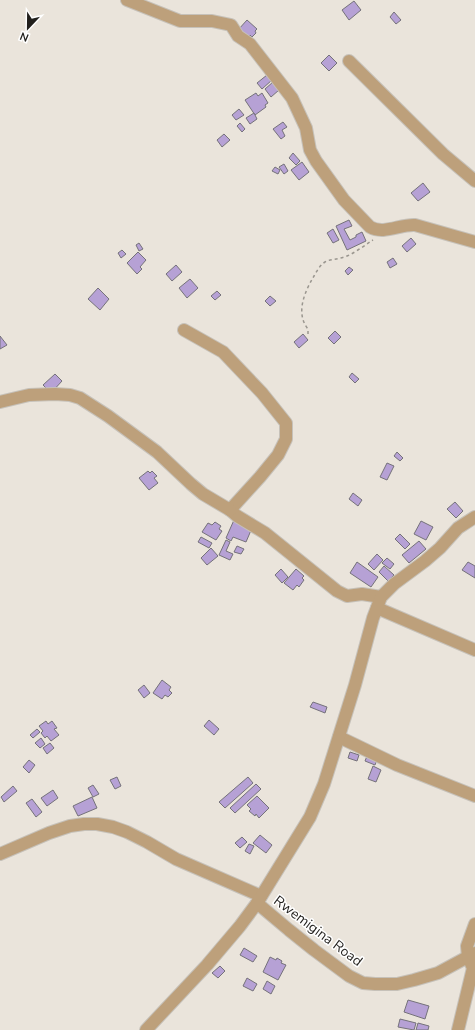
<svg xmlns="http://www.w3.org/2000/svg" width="475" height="1030" font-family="'Nunito Sans',sans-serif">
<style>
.building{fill:#b6a1d5;stroke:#75727a}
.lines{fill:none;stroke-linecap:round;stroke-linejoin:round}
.minor-casing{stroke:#c6c1b9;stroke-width:14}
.path{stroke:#9a968f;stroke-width:1.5;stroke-dasharray:3 3;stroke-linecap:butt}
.minor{stroke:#bda07b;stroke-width:12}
.labels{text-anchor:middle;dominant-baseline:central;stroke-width:3;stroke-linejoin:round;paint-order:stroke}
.street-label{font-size:14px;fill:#211f1c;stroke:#fff}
</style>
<rect width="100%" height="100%" fill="#eae4db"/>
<g class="building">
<path d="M354 1 361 10 349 20 342 10Z"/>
<path d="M394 12 401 20 396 24 390 17Z"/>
<path d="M247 20 257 29 255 31 256 33 252 37 250 35 247 39 238 30Z"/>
<path d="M329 55 337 63 329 71 321 63Z"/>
<path d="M267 75 272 80 262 89 257 83Z"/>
<path d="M273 82 279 90 271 97 265 89Z"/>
<path d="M256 93 258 96 262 93 268 103 265 105 266 107 255 115 245 100Z"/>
<path d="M239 109 244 115 236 120 232 115Z"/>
<path d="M254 113 257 119 250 124 246 118Z"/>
<path d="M283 122 287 127 282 130 285 136 281 139 273 129Z"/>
<path d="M240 123 245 129 242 132 237 126Z"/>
<path d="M224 134 230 140 222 147 217 140Z"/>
<path d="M293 153 300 161 296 165 289 158Z"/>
<path d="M302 162 309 172 299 180 291 170Z"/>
<path d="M284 164 288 171 284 174 279 167Z"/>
<path d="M275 167 280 170 278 174 272 171Z"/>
<path d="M423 183 430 192 418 201 411 193Z"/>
<path d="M349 220 352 226 344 229 350 240 356 237V235L362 232 366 241 347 250 336 226Z"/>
<path d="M333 229 339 240 333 243 327 233Z"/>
<path d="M411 238 416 244 407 252 402 246Z"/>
<path d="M139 243 143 249 139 251 136 245Z"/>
<path d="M122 250 126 254 121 258 118 253Z"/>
<path d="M138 252 146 260 140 267 142 269 137 274 127 263Z"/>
<path d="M393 258 397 264 390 268 387 262Z"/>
<path d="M176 265 182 272 172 281 166 274Z"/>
<path d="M349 267 353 270 348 275 345 271Z"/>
<path d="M190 279 198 288 187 298 179 288Z"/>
<path d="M98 288 109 299 100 310 88 299Z"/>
<path d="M217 291 221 295 215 300 211 296Z"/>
<path d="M270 296 276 301 270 306 265 301Z"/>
<path d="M335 331 341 337 334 344 328 338Z"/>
<path d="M303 334 308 340 299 348 294 342Z"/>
<path d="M0 336 7 345 0 349Z"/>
<path d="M352 373 359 379 355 383 349 377Z"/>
<path d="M55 374 62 381 51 393 43 385Z"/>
<path d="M397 452 403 458 400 461 394 456Z"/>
<path d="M387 463 394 466 387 480 380 477Z"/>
<path d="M148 471 150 473 152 471 157 476 154 478 158 483 149 490 139 478Z"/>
<path d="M353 493 362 500 358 506 349 499Z"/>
<path d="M455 502 463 511 456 518 447 509Z"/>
<path d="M234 520 252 528 246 542 233 537 231 541 226 538Z"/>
<path d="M421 521 433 527 426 540 414 534Z"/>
<path d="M215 522 221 526 219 529 222 531 216 540 202 532 208 523 212 525Z"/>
<path d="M400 534 410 544 405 549 395 539Z"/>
<path d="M201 537 212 543 209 548 198 542Z"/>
<path d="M226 540 230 542 226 551 233 554 230 560 219 555Z"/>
<path d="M419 541 426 549 409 563 402 555Z"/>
<path d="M237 546 244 549 241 554 234 552Z"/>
<path d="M211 548 218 556 207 565 201 558Z"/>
<path d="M377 554 383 560 374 570 368 564Z"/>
<path d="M387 558 394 564 390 569 382 563Z"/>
<path d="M357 562 378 577 371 587 350 573Z"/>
<path d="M468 562 475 566V578L462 570Z"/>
<path d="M384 566 394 575 388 581 379 572Z"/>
<path d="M281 569 288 577 282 583 275 575Z"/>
<path d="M296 569 304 576 302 578 304 580 299 587 297 585 293 590 284 583Z"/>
<path d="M162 680 171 687 169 690 172 693 168 697 165 695 162 699 153 693Z"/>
<path d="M144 685 150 693 144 698 138 690Z"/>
<path d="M313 702 327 707 325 713 310 707Z"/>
<path d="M209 720 219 729 214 735 204 726Z"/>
<path d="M46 721 48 724 52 721 57 728 54 729 59 735 51 741 47 736 45 738 41 733 43 731 39 726Z"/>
<path d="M37 729 40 732 33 738 30 735Z"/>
<path d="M41 738 45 744 40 748 35 743Z"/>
<path d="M50 743 54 748 47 754 43 748Z"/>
<path d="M350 752 359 755 357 761 348 758Z"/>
<path d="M367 756 377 760 375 765 365 761Z"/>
<path d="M29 760 35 765 29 773 23 767Z"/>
<path d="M373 766 381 770 376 782 368 779Z"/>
<path d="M117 777 121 786 115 789 110 780Z"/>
<path d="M248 777 253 783 225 808 219 802Z"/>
<path d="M256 784 261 789 235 813 230 808Z"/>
<path d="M93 785 99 794 93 797 88 788Z"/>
<path d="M13 786 17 791 4 802 1 797Z"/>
<path d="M53 790 58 798 47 806 41 798Z"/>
<path d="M257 796 269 808 259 818 256 814 255 816 249 811 251 809 247 805Z"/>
<path d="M92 797 97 808 78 816 73 806Z"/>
<path d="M32 799 42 812 36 817 26 803Z"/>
<path d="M260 835 272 845 266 853 253 843Z"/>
<path d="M242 837 247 842 240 848 235 843Z"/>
<path d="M249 844 254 846 250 854 245 851Z"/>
<path d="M244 948 257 956 253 962 240 955Z"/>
<path d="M270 957 276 960 277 958 282 961 281 963 286 965 278 980 263 972Z"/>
<path d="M220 966 225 971 218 978 212 973Z"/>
<path d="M247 978 257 984 253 991 243 986Z"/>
<path d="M267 981 275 986 271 994 263 989Z"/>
<path d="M408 1000 429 1006 425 1019 404 1012Z"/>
<path d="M400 1019 416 1023 414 1030 398 1027Z"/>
<path d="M418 1023 429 1026 428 1030H416Z"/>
</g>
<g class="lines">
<defs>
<g id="minor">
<path d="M127 0 180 21H212L231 25 238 36 250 44 292 98 306 128 310 150 316 161 344 200 370 227C384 235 400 224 415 225L475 242"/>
<path d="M349 61 443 154 475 181"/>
<path d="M184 330 223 352 262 393 286 423V439L278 455 260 477 230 510 237 516 265 533 337 591 347 596 362 594 381 597"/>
<path d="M0 402 29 395 55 394 70 395 80 398 108 416 157 452 191 484 203 494 230 510"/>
<path d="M377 608 475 650"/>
<path d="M339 737 397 765 475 796"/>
<path d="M0 854 49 833 70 826 84 824H97L113 827 127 832 147 842 176 859 261 896"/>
<path d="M257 903 289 930 314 950 349 976 363 983 375 984H397L414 980 438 973 475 953"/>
<path d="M146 1030 207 965 240 926 257 903 310 817 324 784 355 685 373 618 381 597 394 584 425 561 440 548 458 528 475 517"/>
<path d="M458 1030 473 968 468 957 467 946 475 924"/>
</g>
</defs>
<use href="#minor" class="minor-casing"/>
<path class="path" d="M308 334V329C295 313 305 291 314 276 317 271 320 265 325 262 330 259 335 260 340 258 352 256 363 246 373 240"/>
<use href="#minor" class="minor"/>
</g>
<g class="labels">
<g class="street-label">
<text transform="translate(318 931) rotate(37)">Rwemigina Road</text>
</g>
</g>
<g transform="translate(28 28) rotate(202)" stroke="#ffffff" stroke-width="3" paint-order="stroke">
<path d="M0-3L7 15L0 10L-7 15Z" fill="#211f1c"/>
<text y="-6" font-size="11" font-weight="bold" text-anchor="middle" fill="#211f1c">N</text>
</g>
</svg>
